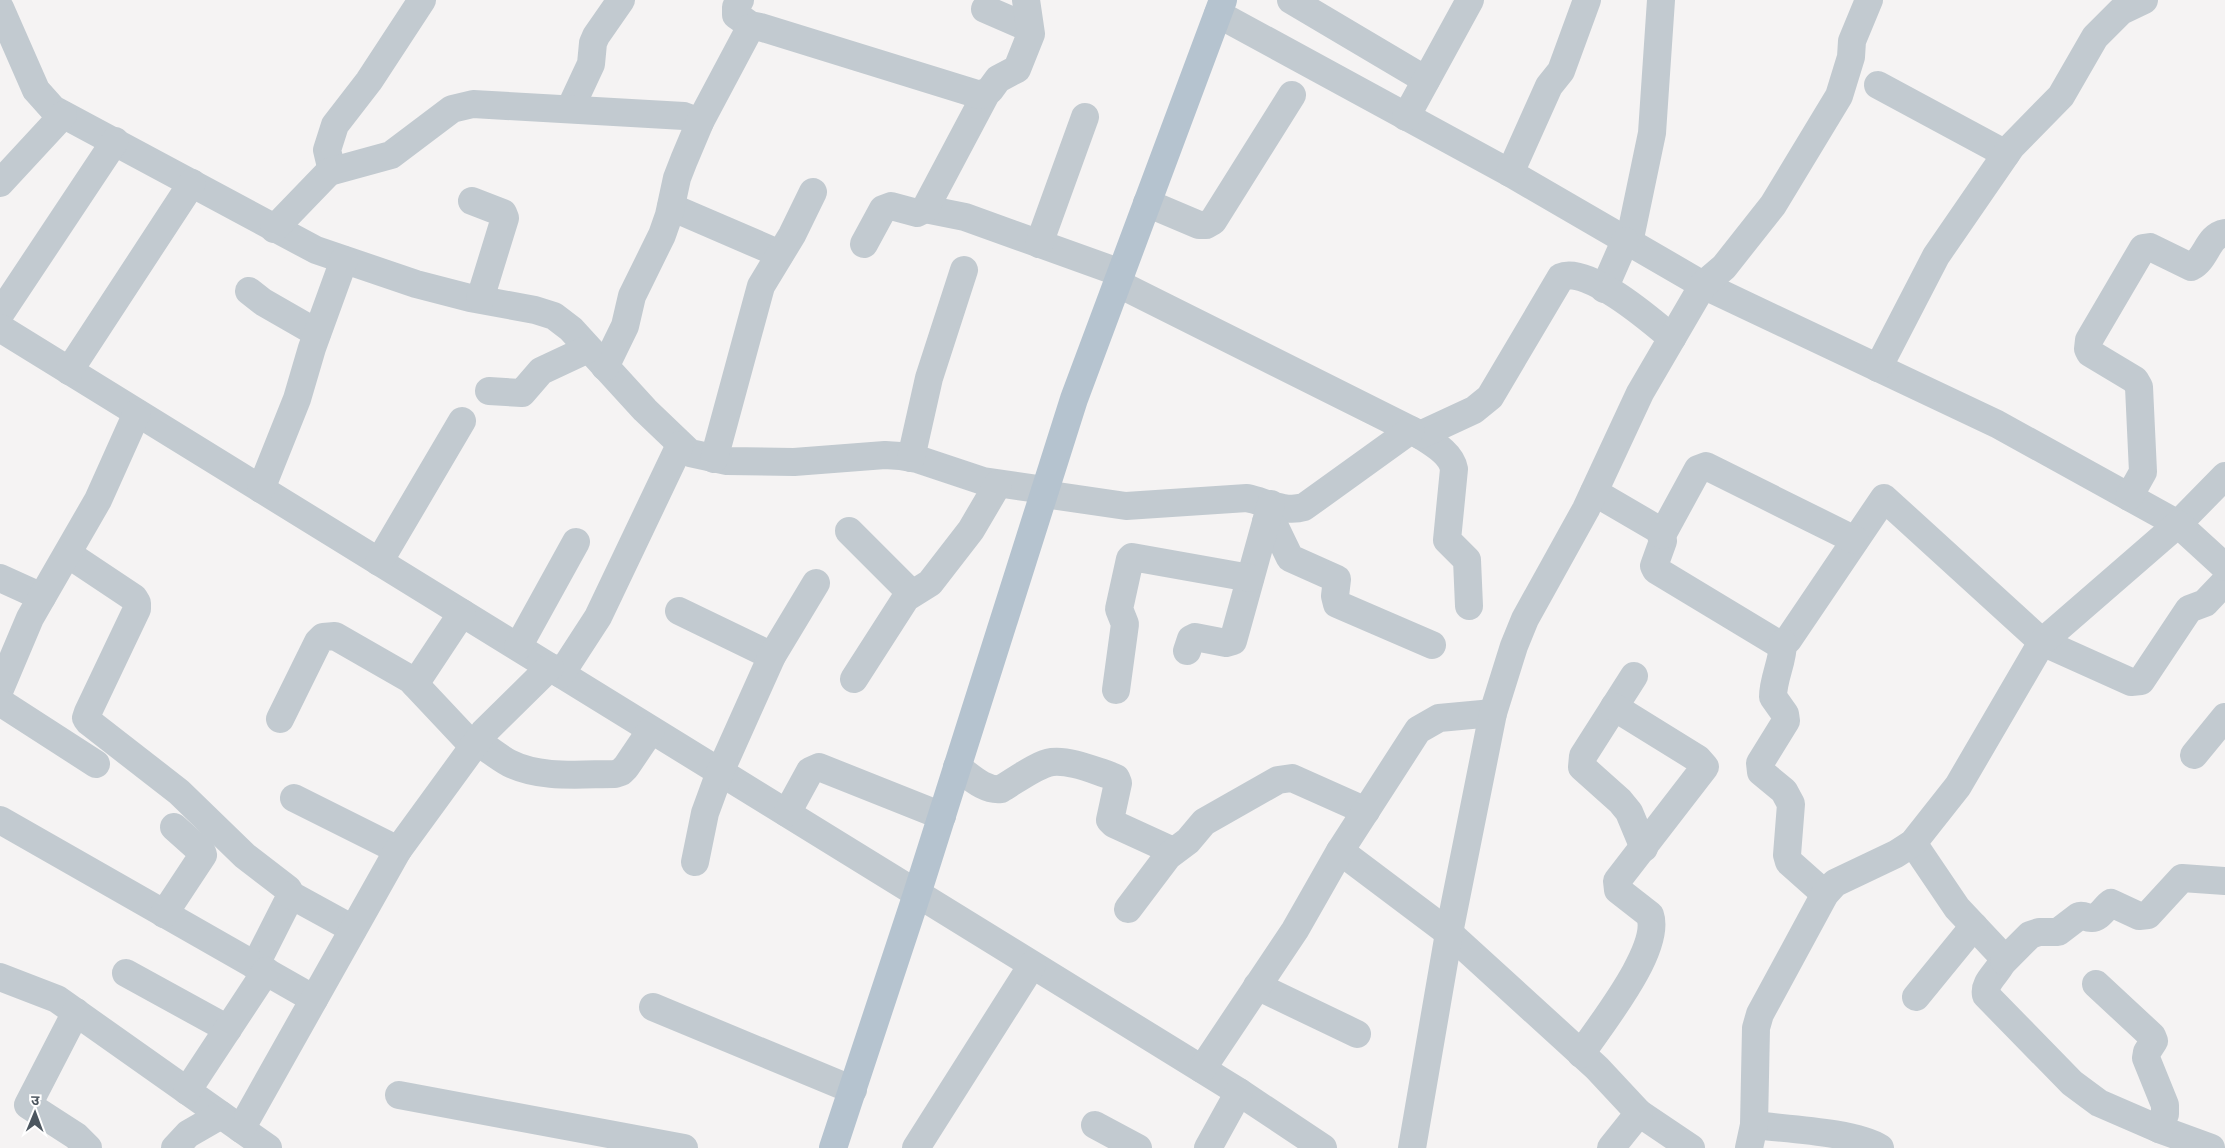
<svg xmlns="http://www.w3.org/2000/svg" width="2225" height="1148" font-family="'Golos Text','Noto Sans Devanagari',sans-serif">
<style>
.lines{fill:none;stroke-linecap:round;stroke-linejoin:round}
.minor{stroke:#c2cad0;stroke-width:28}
.major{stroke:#b5c3cf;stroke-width:28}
</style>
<rect width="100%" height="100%" fill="#f5f3f3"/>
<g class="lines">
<g class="minor">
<path d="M740 0 736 7V15L753 27"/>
<path d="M1291 0 1426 80"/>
<path d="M0 8 36 90 53 109 316 250 416 284 470 298 535 310 554 316 571 329 645 410 690 453 727 461 794 462 885 455 900 456 917 459 983 481 1045 490"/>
<path d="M985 9 1029 28"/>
<path d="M1218 14 1510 173 1703 285 1997 424 2178 524 2225 476"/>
<path d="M1878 85 2006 154"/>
<path d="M570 109 591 64 593 43 596 36 621 0"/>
<path d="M1406 117 1470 0"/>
<path d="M332 171 327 150 335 125 369 81 422 0"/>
<path d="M1510 173 1549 86 1561 71 1587 0"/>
<path d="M0 183 63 115"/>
<path d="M472 201 503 213 505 218 480 299"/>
<path d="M1147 203 1199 225H1206L1213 221 1292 95"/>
<path d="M671 207 780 254"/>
<path d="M925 209 965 217 1121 273"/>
<path d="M274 229 329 172 391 155 452 109 473 104 684 116 700 122"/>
<path d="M1629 243 1652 133 1661 0"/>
<path d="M864 244 883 209 891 206 917 213 925 209 986 94"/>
<path d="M1039 244 1085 117"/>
<path d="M1117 283 1417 433C1430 442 1451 452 1454 469L1447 540 1467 560 1469 606"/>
<path d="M1604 289 1625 241"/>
<path d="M249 291 263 302 317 333"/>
<path d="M0 314 115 141"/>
<path d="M0 328 1239 1092 1323 1148"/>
<path d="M605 367 625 326 632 296 662 235 669 215 677 178 684 160 700 122 750 28 755 26 760 27 980 95 990 90 998 79 1017 69 1031 34 1026 0"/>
<path d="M1878 368 1936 256 2011 147 2061 96 2095 37 2121 11 2144 0"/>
<path d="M69 371 192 183"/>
<path d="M489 391 522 393 541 371 588 349"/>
<path d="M1420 435 1474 410 1490 397 1561 277C1587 265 1652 321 1672 338"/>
<path d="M911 458 929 378 964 270"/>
<path d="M714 459 761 286 792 235 813 192"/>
<path d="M261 489 297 399 312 348 344 260"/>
<path d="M1594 492 1659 530 1663 541 1654 566 1656 570 1777 643H1783L1788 640 1884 498 2042 642 2131 682 2141 681 2189 609 2205 603 2225 582"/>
<path d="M1044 494 1126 506 1247 498C1266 502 1284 513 1304 507L1411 430"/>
<path d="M2129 497 2143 472 2139 387 2135 380 2090 353 2088 349 2089 340 2143 248 2150 247 2191 267C2207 259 2207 236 2225 233"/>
<path d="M1266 522 1276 529 1290 558 1337 579 1335 596 1337 604 1432 645"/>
<path d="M849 531 911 593"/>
<path d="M1662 535 1698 469 1706 466 1855 540"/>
<path d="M68 554 134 598 137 603V609L88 712 86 718 89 722 179 792 245 856 288 889 291 895 255 966"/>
<path d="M379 562 462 421"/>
<path d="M0 578 42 597"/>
<path d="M679 611 772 656"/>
<path d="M1783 643C1783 662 1773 678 1773 697L1785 714 1786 721 1760 763 1761 772 1784 791 1791 804 1787 855 1789 862 1825 894"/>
<path d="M518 647 576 542"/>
<path d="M1187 651 1191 639 1195 637 1226 643 1233 641 1271 504"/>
<path d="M561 674 598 617 680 445"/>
<path d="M1634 676 1583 756 1582 767 1620 801 1629 812 1644 848"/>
<path d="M854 679 906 598 930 583 971 530 998 484"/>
<path d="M415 684 462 613"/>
<path d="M0 689 30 618 98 500 137 413"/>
<path d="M1116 690 1125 624 1119 609 1130 559 1132 557 1250 578"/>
<path d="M0 702 96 764"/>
<path d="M280 719 318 642 323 637 335 636 410 679 473 746"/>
<path d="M477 741C487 748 498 757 509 763 540 779 581 774 615 774L621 772 626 767 651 730"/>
<path d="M2194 755 2225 717"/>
<path d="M957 767C970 776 984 791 1001 789 1015 781 1037 764 1052 762 1070 760 1093 770 1109 775L1116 778 1118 783 1110 820 1114 824 1173 851"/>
<path d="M294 798 398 850"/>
<path d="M787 813 810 771 819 767 942 816"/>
<path d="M0 820 314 999"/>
<path d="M1913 843 1957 908 2004 958C2001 971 1983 981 1986 995L2072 1083 2099 1103 2159 1129 2211 1148"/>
<path d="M1340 851 1449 933 1597 1068 1639 1113 1691 1148"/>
<path d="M695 862 705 813 720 772 772 656 816 583"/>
<path d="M291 895 353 929"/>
<path d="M1128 909 1168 856 1188 841 1204 822 1278 780 1292 778 1366 811"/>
<path d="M164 914 203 855 202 852 174 827"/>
<path d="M2004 961 2030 935 2039 932H2058L2079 916C2085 915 2086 918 2091 918 2099 919 2105 907 2111 903L2139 916 2148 915 2182 878 2225 881"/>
<path d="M126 973 228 1029"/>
<path d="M0 977 57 999 268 1148"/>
<path d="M2096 984 2152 1036 2154 1041 2147 1052 2146 1058 2165 1105V1114L2159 1129"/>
<path d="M1257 986 1357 1034"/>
<path d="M1916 997 1974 926"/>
<path d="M653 1007 853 1090"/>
<path d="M76 1012 28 1105 76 1136 88 1148"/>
<path d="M1581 1054C1600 1025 1662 949 1650 915L1618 890 1617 881 1705 767 1698 759 1614 707"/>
<path d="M1202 1069 1295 930 1340 851 1418 730 1439 718 1493 713"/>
<path d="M187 1091 266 971"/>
<path d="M399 1095 684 1148"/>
<path d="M1095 1125 1138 1148"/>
<path d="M1754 1125C1785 1129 1856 1132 1880 1148"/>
<path d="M241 1129 398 850 484 732 550 667"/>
<path d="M175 1148 188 1134 221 1115"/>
<path d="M916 1148 1032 965"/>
<path d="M1208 1148 1239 1092"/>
<path d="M1412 1148 1449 933 1493 713 1514 646 1525 619 1586 509 1640 393 1703 285 1724 267 1773 205 1839 96 1851 57 1852 41 1869 0"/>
<path d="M1611 1148 1639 1113"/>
<path d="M1749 1148 1754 1125 1756 1028 1760 1014 1825 894 1835 883 1896 854 1913 843 1958 786 2042 642 2178 524 2225 567"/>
</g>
<path class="major" d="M833 1148 917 894 1074 399 1223 0"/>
</g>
<g transform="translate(35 1113) rotate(1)" stroke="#ffffff" stroke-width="4" paint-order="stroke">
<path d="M0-4L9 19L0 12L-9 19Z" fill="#4c565f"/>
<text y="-8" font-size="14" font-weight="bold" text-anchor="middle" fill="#4c565f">उ</text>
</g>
</svg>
